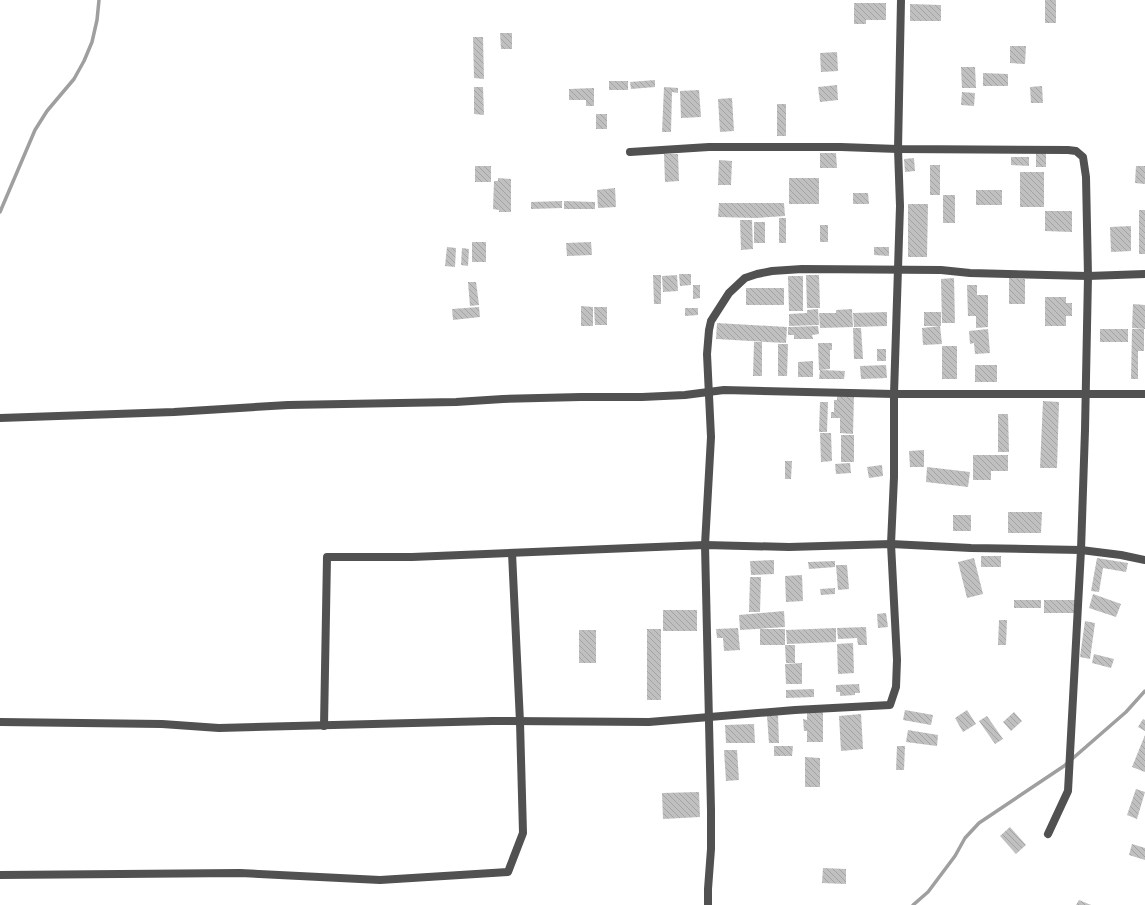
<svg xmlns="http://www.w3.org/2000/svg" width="1145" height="905" font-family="Rubik,sans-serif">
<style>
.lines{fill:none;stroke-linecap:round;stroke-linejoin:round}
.stream{stroke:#9f9f9f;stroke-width:3.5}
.building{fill:url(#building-back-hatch)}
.street{stroke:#515151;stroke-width:8}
</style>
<defs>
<pattern id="building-back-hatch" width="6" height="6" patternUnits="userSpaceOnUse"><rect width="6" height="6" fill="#c0c0c0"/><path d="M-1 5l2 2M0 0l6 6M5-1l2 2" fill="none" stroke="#a3a3a3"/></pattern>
</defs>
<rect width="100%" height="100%" fill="#fff"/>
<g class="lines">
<g class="stream">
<path d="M0 212 35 130 47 111 74 79 84 61 92 42 97 20 99 0"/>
<path d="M913 905 928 892 955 856 965 838 979 823 1064 766 1126 712 1145 691"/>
</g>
</g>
<g class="building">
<rect x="1045" y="0" width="11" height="23"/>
<path d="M854 3H886V20H866V24H854Z"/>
<path d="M910 4 941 5V21H910Z"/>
<path d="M500 33H512V49H501Z"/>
<path d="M473 37H483L484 79 474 78Z"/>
<path d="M1010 46H1026L1025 64 1010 63Z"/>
<path d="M837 52 838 71 821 72 820 53Z"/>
<path d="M961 67H975L976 88H962Z"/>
<path d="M983 73 1008 74V86H983Z"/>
<path d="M655 80V87L631 89 630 82Z"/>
<rect x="609" y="81" width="19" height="9"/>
<path d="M837 85 838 100 820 102 818 87Z"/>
<path d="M1042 86 1043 103H1031L1030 87Z"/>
<path d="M474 87H483L484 115 474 114Z"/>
<path d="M664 87 678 88V93L672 92 671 132H662Z"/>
<path d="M594 88V106H586V100H569V89Z"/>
<path d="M699 90 701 117 681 118 680 91Z"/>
<path d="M962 92 975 93 974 106 961 105Z"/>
<path d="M732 98 734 131 720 132 718 99Z"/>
<rect x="777" y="104" width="9" height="32"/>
<rect x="596" y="114" width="11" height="15"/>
<path d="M820 153H836L837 168H820Z"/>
<rect x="1036" y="153" width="10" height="14"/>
<path d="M664 154H678L679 181 665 182Z"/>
<path d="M1011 157H1029V166L1011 165Z"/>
<path d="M914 158 915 171 905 172 904 159Z"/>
<path d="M719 160 732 161 731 185H718Z"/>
<rect x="930" y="165" width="10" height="30"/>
<rect x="475" y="166" width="16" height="16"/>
<path d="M1136 166H1145V184L1135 183Z"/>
<rect x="1020" y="172" width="24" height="35"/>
<path d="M498 178 511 179V212H499V210L493 209 494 181H498Z"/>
<rect x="789" y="178" width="30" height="26"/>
<path d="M615 188 616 207 598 208 597 190Z"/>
<rect x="976" y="190" width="26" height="15"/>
<path d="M853 193H868L869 204H853Z"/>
<rect x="943" y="195" width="12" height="28"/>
<path d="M562 201V208L531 209V202Z"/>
<path d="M564 201 595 202V209H564Z"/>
<path d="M719 203H784L785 216 755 218 718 217Z"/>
<path d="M908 204H928L927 257H908Z"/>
<rect x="1139" y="210" width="6" height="44"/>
<path d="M1045 211H1072V232L1045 231Z"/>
<rect x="779" y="218" width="7" height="25"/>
<path d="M740 220H752L753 249 741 250Z"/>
<rect x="754" y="222" width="11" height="21"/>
<rect x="820" y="225" width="8" height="17"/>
<path d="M1131 226V251L1111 252 1110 227Z"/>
<rect x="472" y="242" width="14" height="20"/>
<path d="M591 242 592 255 567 256 566 243Z"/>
<path d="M447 247 456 248 455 267 445 266Z"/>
<path d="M874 247H889V256L874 255Z"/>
<path d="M462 248 469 249 468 266 461 265Z"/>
<path d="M679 274H691V285L680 286Z"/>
<path d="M653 275H661V304H654Z"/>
<path d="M677 275 678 291 663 292 662 276Z"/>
<path d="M806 275H819L820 308H807Z"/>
<path d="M788 276H803V311H789Z"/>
<path d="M954 278 955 323H942L941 279Z"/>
<path d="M1009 278 1025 279V304H1009Z"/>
<path d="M468 282H476L479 305 470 306Z"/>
<path d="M693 285H700V298L693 299Z"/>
<path d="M967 285H977V295H988V327L976 328V316H968Z"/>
<rect x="746" y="288" width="38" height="17"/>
<path d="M1045 297H1066V303H1072V316H1066V326H1045Z"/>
<path d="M1133 304 1145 305V329L1132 328Z"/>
<path d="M581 306 593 307V326H581Z"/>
<path d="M479 307 480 317 453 320 452 309Z"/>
<path d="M594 307H607V325H595Z"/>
<path d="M685 308H698V315L685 316Z"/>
<path d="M818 309 819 325 789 326V314L807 313V310Z"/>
<path d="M852 309 853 327 820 328 819 313H836V310Z"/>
<path d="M887 312V326L854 327 853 313Z"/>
<rect x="924" y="312" width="17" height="14"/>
<path d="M717 323 787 327 786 343 716 339Z"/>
<path d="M818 326 819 334 812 335 813 339H794V335H788V327Z"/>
<path d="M940 326 942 344 923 345 922 328Z"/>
<path d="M853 328H861L863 359H854Z"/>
<path d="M988 329 990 353 975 354 974 343 970 344 969 331Z"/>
<rect x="1100" y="329" width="28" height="13"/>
<path d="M1132 329H1144V351H1138V379H1131Z"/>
<path d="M754 342H762V376H753Z"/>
<path d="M818 343H832V350H830V369L819 370Z"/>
<path d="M778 344H788L787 376H778Z"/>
<rect x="942" y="346" width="15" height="33"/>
<rect x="877" y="349" width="9" height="12"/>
<path d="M813 361V377H798V362Z"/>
<path d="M886 365 887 378 861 379 860 366Z"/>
<rect x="975" y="365" width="22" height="17"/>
<path d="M820 370 845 371 844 379H819Z"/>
<path d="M837 395 854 396 853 434 840 433V418H831V412H834V400H837Z"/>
<path d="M1043 401 1059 402 1057 468H1040Z"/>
<path d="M820 402H828L827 432H819Z"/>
<path d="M998 414H1008L1009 452H998Z"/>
<path d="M820 433H831L832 461 821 462Z"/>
<rect x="841" y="435" width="13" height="27"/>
<path d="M924 450V467H910L909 451Z"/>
<path d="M973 455H1008V471H991V480H973Z"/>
<path d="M785 461H792L791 479H785Z"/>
<path d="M850 463 851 473 836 474 835 464Z"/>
<path d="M882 465 883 476 869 478 867 467Z"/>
<path d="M927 467 970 472 968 487 926 482Z"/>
<path d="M1008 512H1042L1041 533H1008Z"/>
<rect x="953" y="515" width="18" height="16"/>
<rect x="981" y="556" width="20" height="11"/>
<path d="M974 558 983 594 967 598 958 562Z"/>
<path d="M1097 558 1128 563 1126 572 1103 568 1099 592 1091 591Z"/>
<path d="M774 560V574L751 575 750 561Z"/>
<path d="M835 561V567L809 569 808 562Z"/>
<path d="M836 565H847L849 589 838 590Z"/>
<path d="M802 575 803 601 786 602 785 576Z"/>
<path d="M750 577H761L760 612H749Z"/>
<path d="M835 588V594L821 595 820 589Z"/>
<path d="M1093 594 1121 604 1116 617 1089 608Z"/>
<rect x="1014" y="600" width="27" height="8"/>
<rect x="1044" y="600" width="31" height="13"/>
<rect x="663" y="610" width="34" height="21"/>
<path d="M784 611 785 627 740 630 739 615Z"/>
<path d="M886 613 888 627 878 628 877 614Z"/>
<path d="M999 620H1007L1006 645H998Z"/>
<path d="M1085 621 1095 623 1090 659 1080 657Z"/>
<path d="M866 627 867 645H858L857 638 838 639 837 628Z"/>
<path d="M738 628 740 650 724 651 723 638H717L716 629Z"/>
<path d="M836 628V642L787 644 786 630Z"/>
<rect x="647" y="629" width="14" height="71"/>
<path d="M760 629H785V645H795V663H786L785 645H760Z"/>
<rect x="579" y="630" width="17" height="33"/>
<path d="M853 643 854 673 838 674 837 644Z"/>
<path d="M1094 654 1114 659 1111 668 1092 663Z"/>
<path d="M802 663V684H786L785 664Z"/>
<path d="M859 684 860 693H855V695L840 696V692H836V685Z"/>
<path d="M814 689V697L786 698V690Z"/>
<path d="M905 710 933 715 931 725 903 720Z"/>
<path d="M967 710 976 724 963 732 955 718Z"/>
<path d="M807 712H823V742H807V731H804L803 719 807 720Z"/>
<path d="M1014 712 1022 721 1011 731 1003 722Z"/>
<path d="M861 714 863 749 841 751 839 716Z"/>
<path d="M778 715 779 743H769L767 716Z"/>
<path d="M987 716 1003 739 995 744 979 721Z"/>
<path d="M1143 719 1145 720V731L1138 727Z"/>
<path d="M754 724 755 743H726L725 725Z"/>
<path d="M908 730 938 735 937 746 906 742Z"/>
<path d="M1145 735V772L1132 767Z"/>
<path d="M774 746H793L792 756H774Z"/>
<path d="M897 746H905L904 770H896Z"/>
<path d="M724 750H737L739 780 726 781Z"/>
<path d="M805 757 820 758V787H805Z"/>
<path d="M1136 789 1145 792 1137 819 1127 815Z"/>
<path d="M699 792 700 817 663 819 662 793Z"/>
<path d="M1010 827 1026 845 1016 854 1000 836Z"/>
<path d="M1132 844 1145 848V860L1129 855Z"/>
<path d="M823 868 846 869V884L822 883Z"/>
<path d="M1079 900 1091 905H1076Z"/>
</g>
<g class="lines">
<g class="street">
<path d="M630 152 709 147H841L898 149 1068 150 1076 151 1083 157 1086 177 1088 276 1085 430 1081 550 1068 791 1048 834"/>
<path d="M0 418 174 412 288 405 456 402 503 399 581 397H642L685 395 724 390 894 394H1145"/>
<path d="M0 722 162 724 219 728 492 721 649 722 795 710 890 705 896 687 897 660 891 544 894 477V394L900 206 898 149 901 0"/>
<path d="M324 726 327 557H412L705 545 789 547 891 544 971 548 1081 550 1121 555 1145 560"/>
<path d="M0 875 240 873 380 880 508 872 523 833 520 722 512 553"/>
<path d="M708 905V889L711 849V810L705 545 711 437 707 354 709 330 711 321 729 293 745 278 757 274 772 271 802 269 941 270 970 273 1088 276 1145 274"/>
</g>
</g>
</svg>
